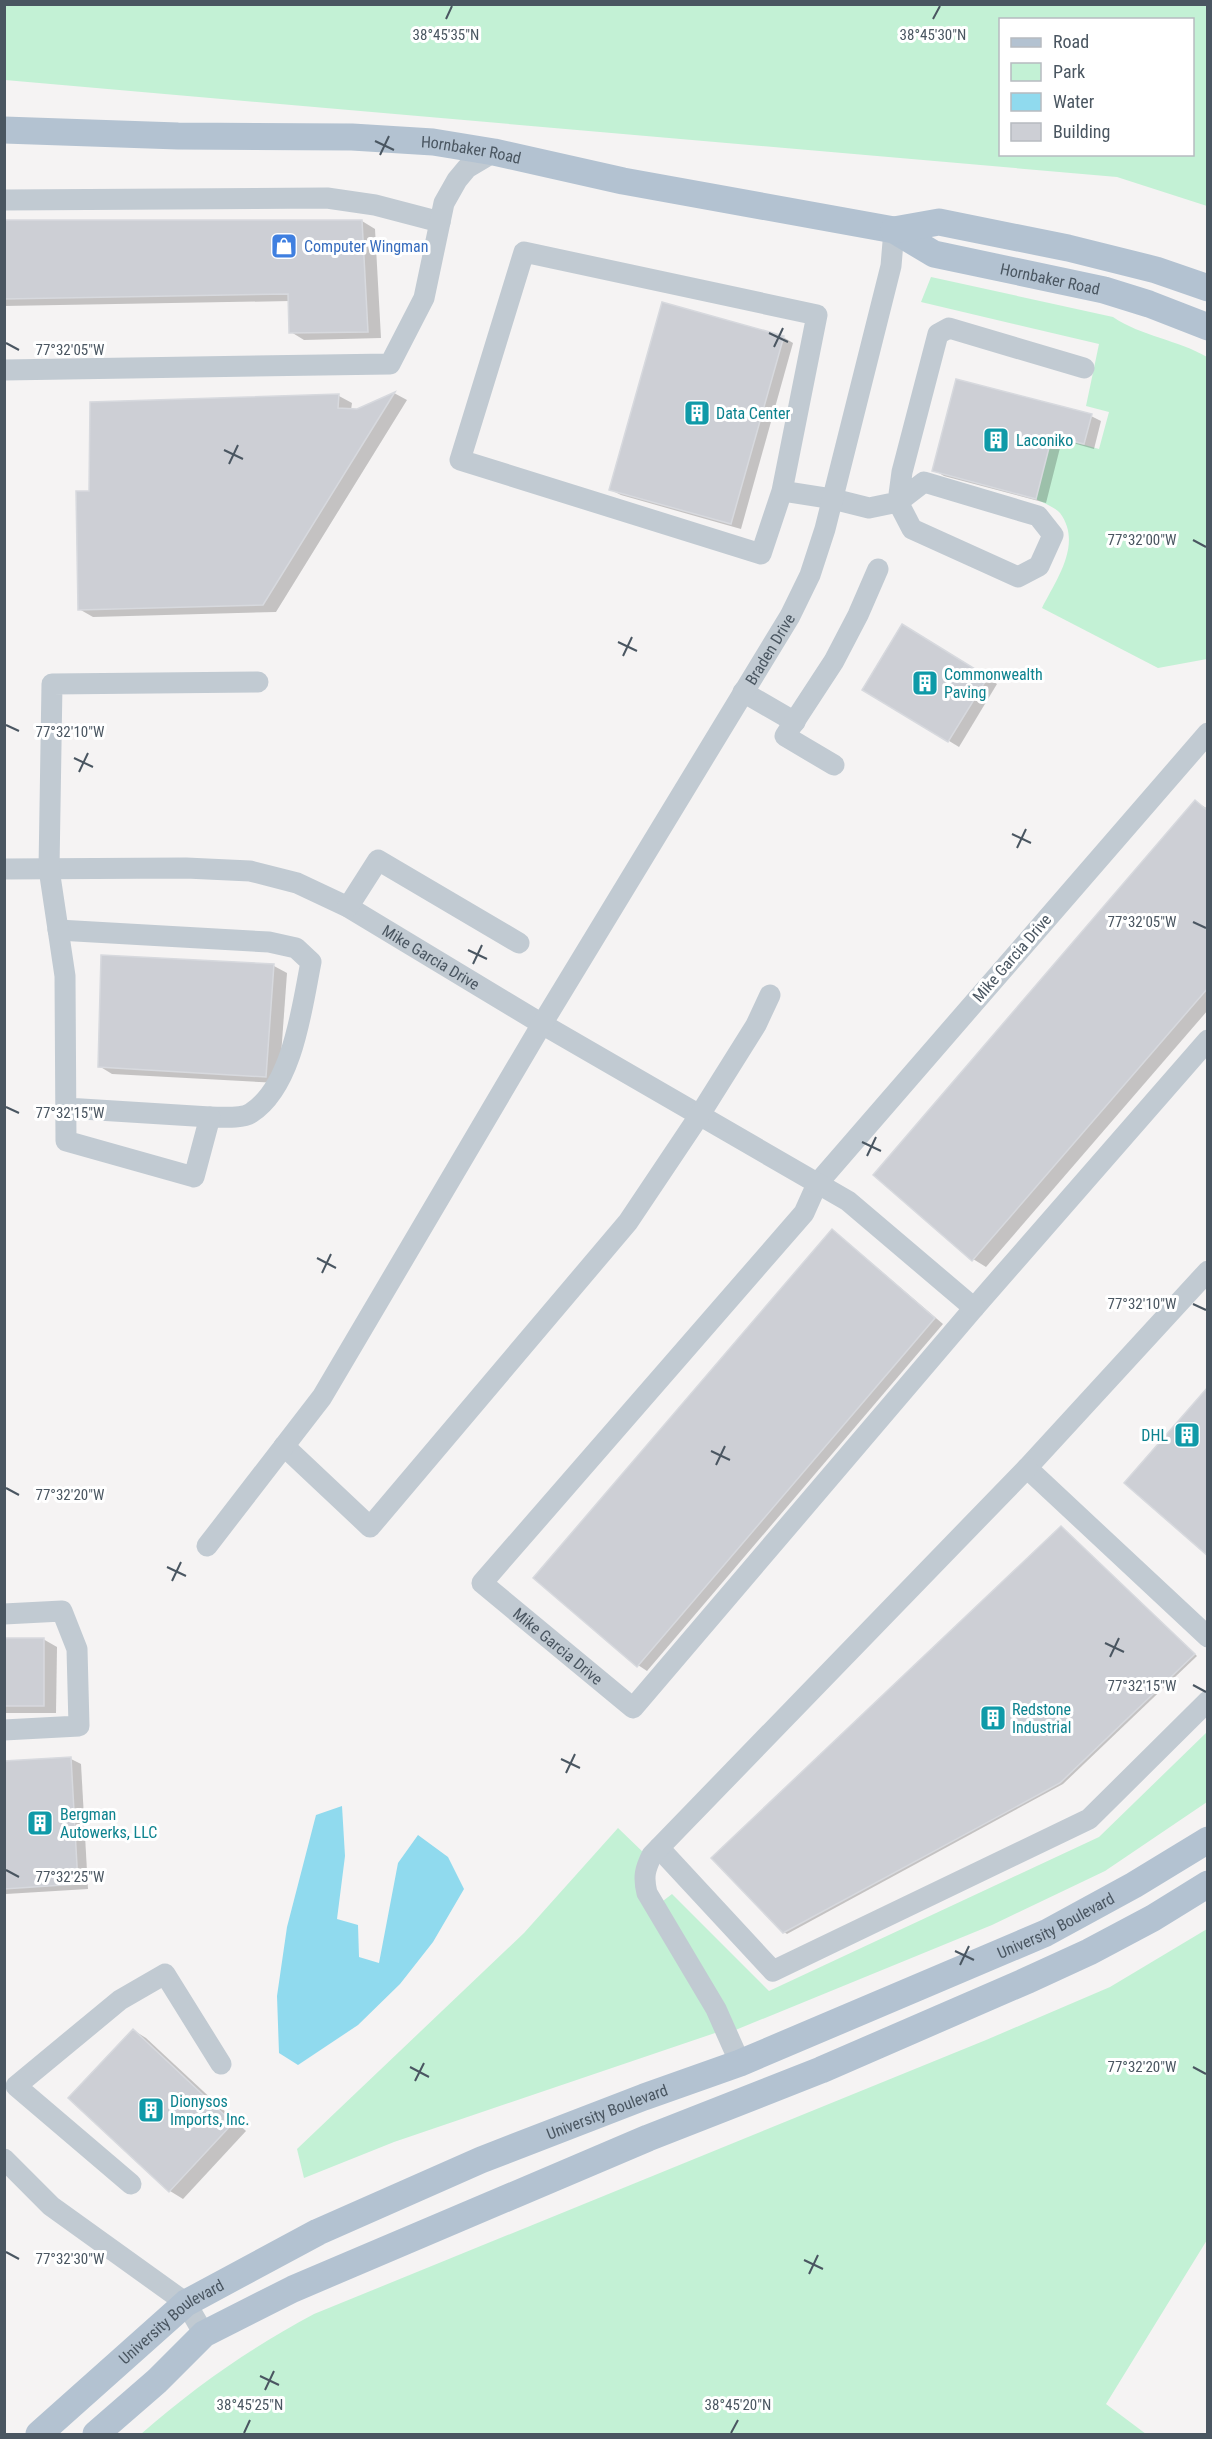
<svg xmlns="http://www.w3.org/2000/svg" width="1212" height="2439" font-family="'Roboto Condensed',sans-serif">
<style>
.green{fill:#c3f1d5;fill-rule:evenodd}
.water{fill:#90daee}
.shadow{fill:#0003}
.building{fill:#cdcfd5;stroke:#d7d9de;stroke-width:1.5}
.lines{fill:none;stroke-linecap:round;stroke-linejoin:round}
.minor{stroke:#c1cad2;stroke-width:21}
.major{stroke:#b3c2d1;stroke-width:27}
.ticks{fill:none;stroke:#4a5661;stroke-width:2}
.labels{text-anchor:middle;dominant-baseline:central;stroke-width:6;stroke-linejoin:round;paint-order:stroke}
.street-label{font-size:16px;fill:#4a5661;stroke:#fff}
.shop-label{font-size:16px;fill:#366cbe;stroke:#fff;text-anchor:start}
.culture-label{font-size:16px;fill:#0d838f;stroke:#fff;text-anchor:start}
.ticks-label{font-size:15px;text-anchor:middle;fill:#4a5661;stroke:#fff;stroke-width:6;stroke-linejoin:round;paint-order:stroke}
</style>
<rect width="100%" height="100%" fill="#f5f3f3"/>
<g class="green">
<path d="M4 5H1207V206L1117 177 5 80ZM1000 20H1192V154H1000Z"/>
<path d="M931 277 1113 317C1141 336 1178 340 1207 357V659L1158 668 1042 608C1056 580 1083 544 1060 513 1055 507 1043 503 1036 499L1052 436 1099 449 1109 412 1086 406 1099 344 921 302Z"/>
<path d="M1207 1732V1802L1105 1871 992 1925 733 2031 659 1904 672 1894 769 1991 1099 1837Z"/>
<path d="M618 1828 646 1855 638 1867 718 2032 394 2142 304 2178 297 2149 524 1933Z"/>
<path d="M1207 1929V2240L1106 2404 1146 2434H141C197 2385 249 2349 314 2314L986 2040 1110 1987Z"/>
</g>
<path class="water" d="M342 1806 345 1856 337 1919 358 1925 359 1957 379 1963 398 1863 418 1835 448 1857 464 1889 433 1942 400 1984 358 2025 298 2065 279 2053 277 1996 287 1927 316 1815Z"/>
<g class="shadow">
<path d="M362 221 375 229 381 338 304 340 291 332 290 301 4 306V222Z"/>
<path d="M783 337 793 343 741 529 621 495 611 490Z"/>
<path d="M394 393 407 400 276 612 93 617 79 609 339 396 352 403 351 410H357Z"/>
<path d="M1091 416 1101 421 1094 449 1062 440 1046 503 944 476 934 470Z"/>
<path d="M902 626 997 684 959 747 864 689Z"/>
<path d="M1196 802 1208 809V1010L986 1267 973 1259Z"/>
<path d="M274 966 287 973 279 1083 112 1074 99 1066Z"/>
<path d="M832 1231 841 1237 943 1324 647 1671 638 1665Z"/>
<path d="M1063 1529 1197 1656 1063 1784 787 1934 784 1932Z"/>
<path d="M4 1639H43L57 1647 56 1713H4Z"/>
<path d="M71 1759 81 1764 88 1889 6 1894 4 1763Z"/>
<path d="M133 2030 146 2038 246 2131 183 2199 170 2191Z"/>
</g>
<g class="building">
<path d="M4 220H362L368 332 289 333 288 294 4 299Z"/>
<path d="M662 302 784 336 731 524 609 490Z"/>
<path d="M956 379 1092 414 1084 444 1052 436 1036 499 932 471Z"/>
<path d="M395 392 263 605 78 610 76 491H89L90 402 339 394 338 408 357 409Z"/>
<path d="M902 624 988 677 948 742 862 690Z"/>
<path d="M1195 800 1208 811V988L972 1261 873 1175Z"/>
<path d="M101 955 274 964 266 1077 98 1067Z"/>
<path d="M832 1229 935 1318 637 1667 533 1578Z"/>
<path d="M1208 1387V1556L1124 1483Z"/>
<path d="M1061 1526 1195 1654 1060 1783 783 1933 711 1858Z"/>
<rect x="4" y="1638" width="40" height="68"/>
<path d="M71 1757 78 1884 4 1889V1761Z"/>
<path d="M133 2029 233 2123 169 2192 68 2098Z"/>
</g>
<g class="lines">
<g class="minor">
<path d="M4 200 327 198 375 205 440 222"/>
<path d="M4 370 390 364 424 298 444 203 457 180 467 168 494 152"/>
<path d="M782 491 761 554 460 460 524 252 817 315 782 491 833 499 869 508 898 502 912 529 1018 577 1039 566 1053 535 1038 516 924 482 898 502 902 472 938 334 949 328 1084 368"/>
<path d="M743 692 795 722"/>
<path id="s1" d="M1208 733 817 1184 804 1213 482 1583 633 1708 974 1308 1208 1040"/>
<path d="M834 765 785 736 834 661 858 615 878 569"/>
<path id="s2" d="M4 869 186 868 250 871 297 883 348 907 542 1024 848 1201 974 1308"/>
<path d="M348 907 378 860 519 943"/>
<path d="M58 930 269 942 296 948 311 962C302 1007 293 1086 251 1113 242 1119 221 1117 210 1117"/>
<path d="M66 1108 210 1117 194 1177 66 1141 65 976 49 869 52 684 258 682"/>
<path d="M1208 1271 1027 1468 1208 1637"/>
<path d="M284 1446 370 1527 628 1222 699 1116 756 1025 770 995"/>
<path id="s3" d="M207 1546 322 1397 542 1024 790 616 810 575 825 529 891 266 894 230"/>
<path d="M4 1614 62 1611 77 1649 79 1726 4 1730"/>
<path d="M659 1848 773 1971 1089 1819 1208 1701"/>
<path d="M740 2063 716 2009 647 1893C643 1877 645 1869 652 1855L1027 1468"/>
<path d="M4 2159 51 2206 186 2303 204 2334"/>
<path d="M131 2184 16 2086 120 2000 165 1974 221 2064"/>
</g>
<g class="major">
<path id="s4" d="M4 130 178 136 352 137 433 142 494 152 623 181 894 230 934 254 1104 290 1149 304 1208 327"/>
<path d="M894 230 939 222 1068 248 1156 270 1208 288"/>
<path id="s5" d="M39 2434 186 2303 318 2232 481 2160 644 2097 740 2063 1046 1933 1134 1885 1208 1840"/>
<path d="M96 2434 157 2381 204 2334 293 2289 648 2138 821 2070 1028 1980 1089 1952 1153 1918 1208 1884"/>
</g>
</g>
<path class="ticks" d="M446 19 452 6M933 19 940 6M375 141 394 150M380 155 389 136M769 333 788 342M6 343 19 350M774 347 783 328M224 450 243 459M229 464 238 445M1193 540 1206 547M618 642 637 651M623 656 632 637M6 725 19 731M74 758 93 767M79 772 88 753M1012 834 1031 843M1017 848 1026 829M1193 922 1206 928M468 950 487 959M473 964 482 945M6 1107 19 1113M862 1142 881 1151M867 1156 876 1137M317 1258 336 1268M322 1273 331 1254M1193 1304 1206 1310M711 1451 730 1460M716 1465 725 1446M6 1488 19 1495M167 1567 186 1576M172 1581 181 1562M1105 1643 1124 1652M1110 1657 1119 1638M1193 1685 1206 1692M561 1759 580 1768M566 1773 575 1754M6 1870 19 1877M955 1951 974 1960M960 1965 969 1946M410 2067 429 2077M1193 2067 1206 2074M415 2081 424 2063M6 2252 19 2259M804 2260 823 2269M809 2274 818 2255M260 2376 279 2385M265 2390 274 2371M244 2433 250 2420M731 2433 738 2420"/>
<defs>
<symbol id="shop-square" viewBox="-11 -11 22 22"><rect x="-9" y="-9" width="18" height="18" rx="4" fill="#3f7fe0" stroke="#fff"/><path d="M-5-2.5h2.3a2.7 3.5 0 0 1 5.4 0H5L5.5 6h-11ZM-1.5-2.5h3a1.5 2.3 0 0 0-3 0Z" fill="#fff"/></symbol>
<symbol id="building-square" viewBox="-11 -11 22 22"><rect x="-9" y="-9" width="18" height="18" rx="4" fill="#0f9aa8" stroke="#fff"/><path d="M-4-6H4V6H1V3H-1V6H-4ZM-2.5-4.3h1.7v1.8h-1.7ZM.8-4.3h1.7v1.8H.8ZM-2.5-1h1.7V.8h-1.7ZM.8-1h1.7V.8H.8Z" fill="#fff"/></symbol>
</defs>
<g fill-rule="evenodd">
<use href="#shop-square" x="269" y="231" width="30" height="30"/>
<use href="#building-square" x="682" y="398" width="30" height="30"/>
<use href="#building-square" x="981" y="425" width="30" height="30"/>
<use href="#building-square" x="910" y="668" width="30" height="30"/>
<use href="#building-square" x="1172" y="1420" width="30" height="30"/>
<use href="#building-square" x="978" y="1703" width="30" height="30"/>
<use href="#building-square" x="25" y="1808" width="30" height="30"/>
<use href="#building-square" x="136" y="2095" width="30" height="30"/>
</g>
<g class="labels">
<g class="street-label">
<text stroke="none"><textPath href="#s4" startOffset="468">Hornbaker Road</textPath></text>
<text stroke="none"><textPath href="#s4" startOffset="1064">Hornbaker Road</textPath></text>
<text stroke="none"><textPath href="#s3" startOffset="1060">Braden Drive</textPath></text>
<text stroke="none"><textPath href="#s2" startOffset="448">Mike Garcia Drive</textPath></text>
<text transform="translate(1012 958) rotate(-49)">Mike Garcia Drive</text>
<text stroke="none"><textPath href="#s1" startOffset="1218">Mike Garcia Drive</textPath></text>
<text stroke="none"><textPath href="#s5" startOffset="1146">University Boulevard</textPath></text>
<text stroke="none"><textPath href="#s5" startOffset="660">University Boulevard</textPath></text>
<text stroke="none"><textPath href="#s5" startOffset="174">University Boulevard</textPath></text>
</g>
<g class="shop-label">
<text x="304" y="246">Computer Wingman</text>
</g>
<g class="culture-label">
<text x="716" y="413">Data Center</text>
<text x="1016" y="440">Laconiko</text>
<text x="944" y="674">Commonwealth<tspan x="944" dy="18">Paving</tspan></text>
<text x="1168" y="1435" text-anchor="end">DHL</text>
<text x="1012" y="1709">Redstone<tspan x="1012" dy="18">Industrial</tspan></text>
<text x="60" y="1814">Bergman<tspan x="60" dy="18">Autowerks, LLC</tspan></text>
<text x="170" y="2101">Dionysos<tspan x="170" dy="18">Imports, Inc.</tspan></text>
</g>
</g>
<g class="ticks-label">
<text x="446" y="40">38°45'35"N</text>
<text x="933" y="40">38°45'30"N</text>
<text x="70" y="355">77°32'05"W</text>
<text x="1142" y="545">77°32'00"W</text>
<text x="70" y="737">77°32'10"W</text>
<text x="1142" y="927">77°32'05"W</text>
<text x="70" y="1118">77°32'15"W</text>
<text x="1142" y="1309">77°32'10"W</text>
<text x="70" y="1500">77°32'20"W</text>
<text x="1142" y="1691">77°32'15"W</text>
<text x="70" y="1882">77°32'25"W</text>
<text x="1142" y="2072">77°32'20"W</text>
<text x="70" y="2264">77°32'30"W</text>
<text x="250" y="2410">38°45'25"N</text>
<text x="738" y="2410">38°45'20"N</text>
</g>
<rect width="1212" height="2439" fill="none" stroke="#4a5661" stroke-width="12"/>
<rect x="999" y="18" width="195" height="138" fill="#ffffff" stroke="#b7bbc0" stroke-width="1.5"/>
<rect x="1011" y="38" width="30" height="9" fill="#b3c2d1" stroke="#b7bbc0" stroke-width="1.5"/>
<text x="1053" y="48" font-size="18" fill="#4a5661">Road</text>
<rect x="1011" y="63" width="30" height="18" fill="#c3f1d5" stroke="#b7bbc0" stroke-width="1.5"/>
<text x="1053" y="78" font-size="18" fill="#4a5661">Park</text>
<rect x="1011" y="93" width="30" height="18" fill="#90daee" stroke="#b7bbc0" stroke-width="1.5"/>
<text x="1053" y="108" font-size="18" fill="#4a5661">Water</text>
<rect x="1011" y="123" width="30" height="18" fill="#cdcfd5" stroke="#b7bbc0" stroke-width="1.5"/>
<text x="1053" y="138" font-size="18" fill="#4a5661">Building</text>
</svg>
